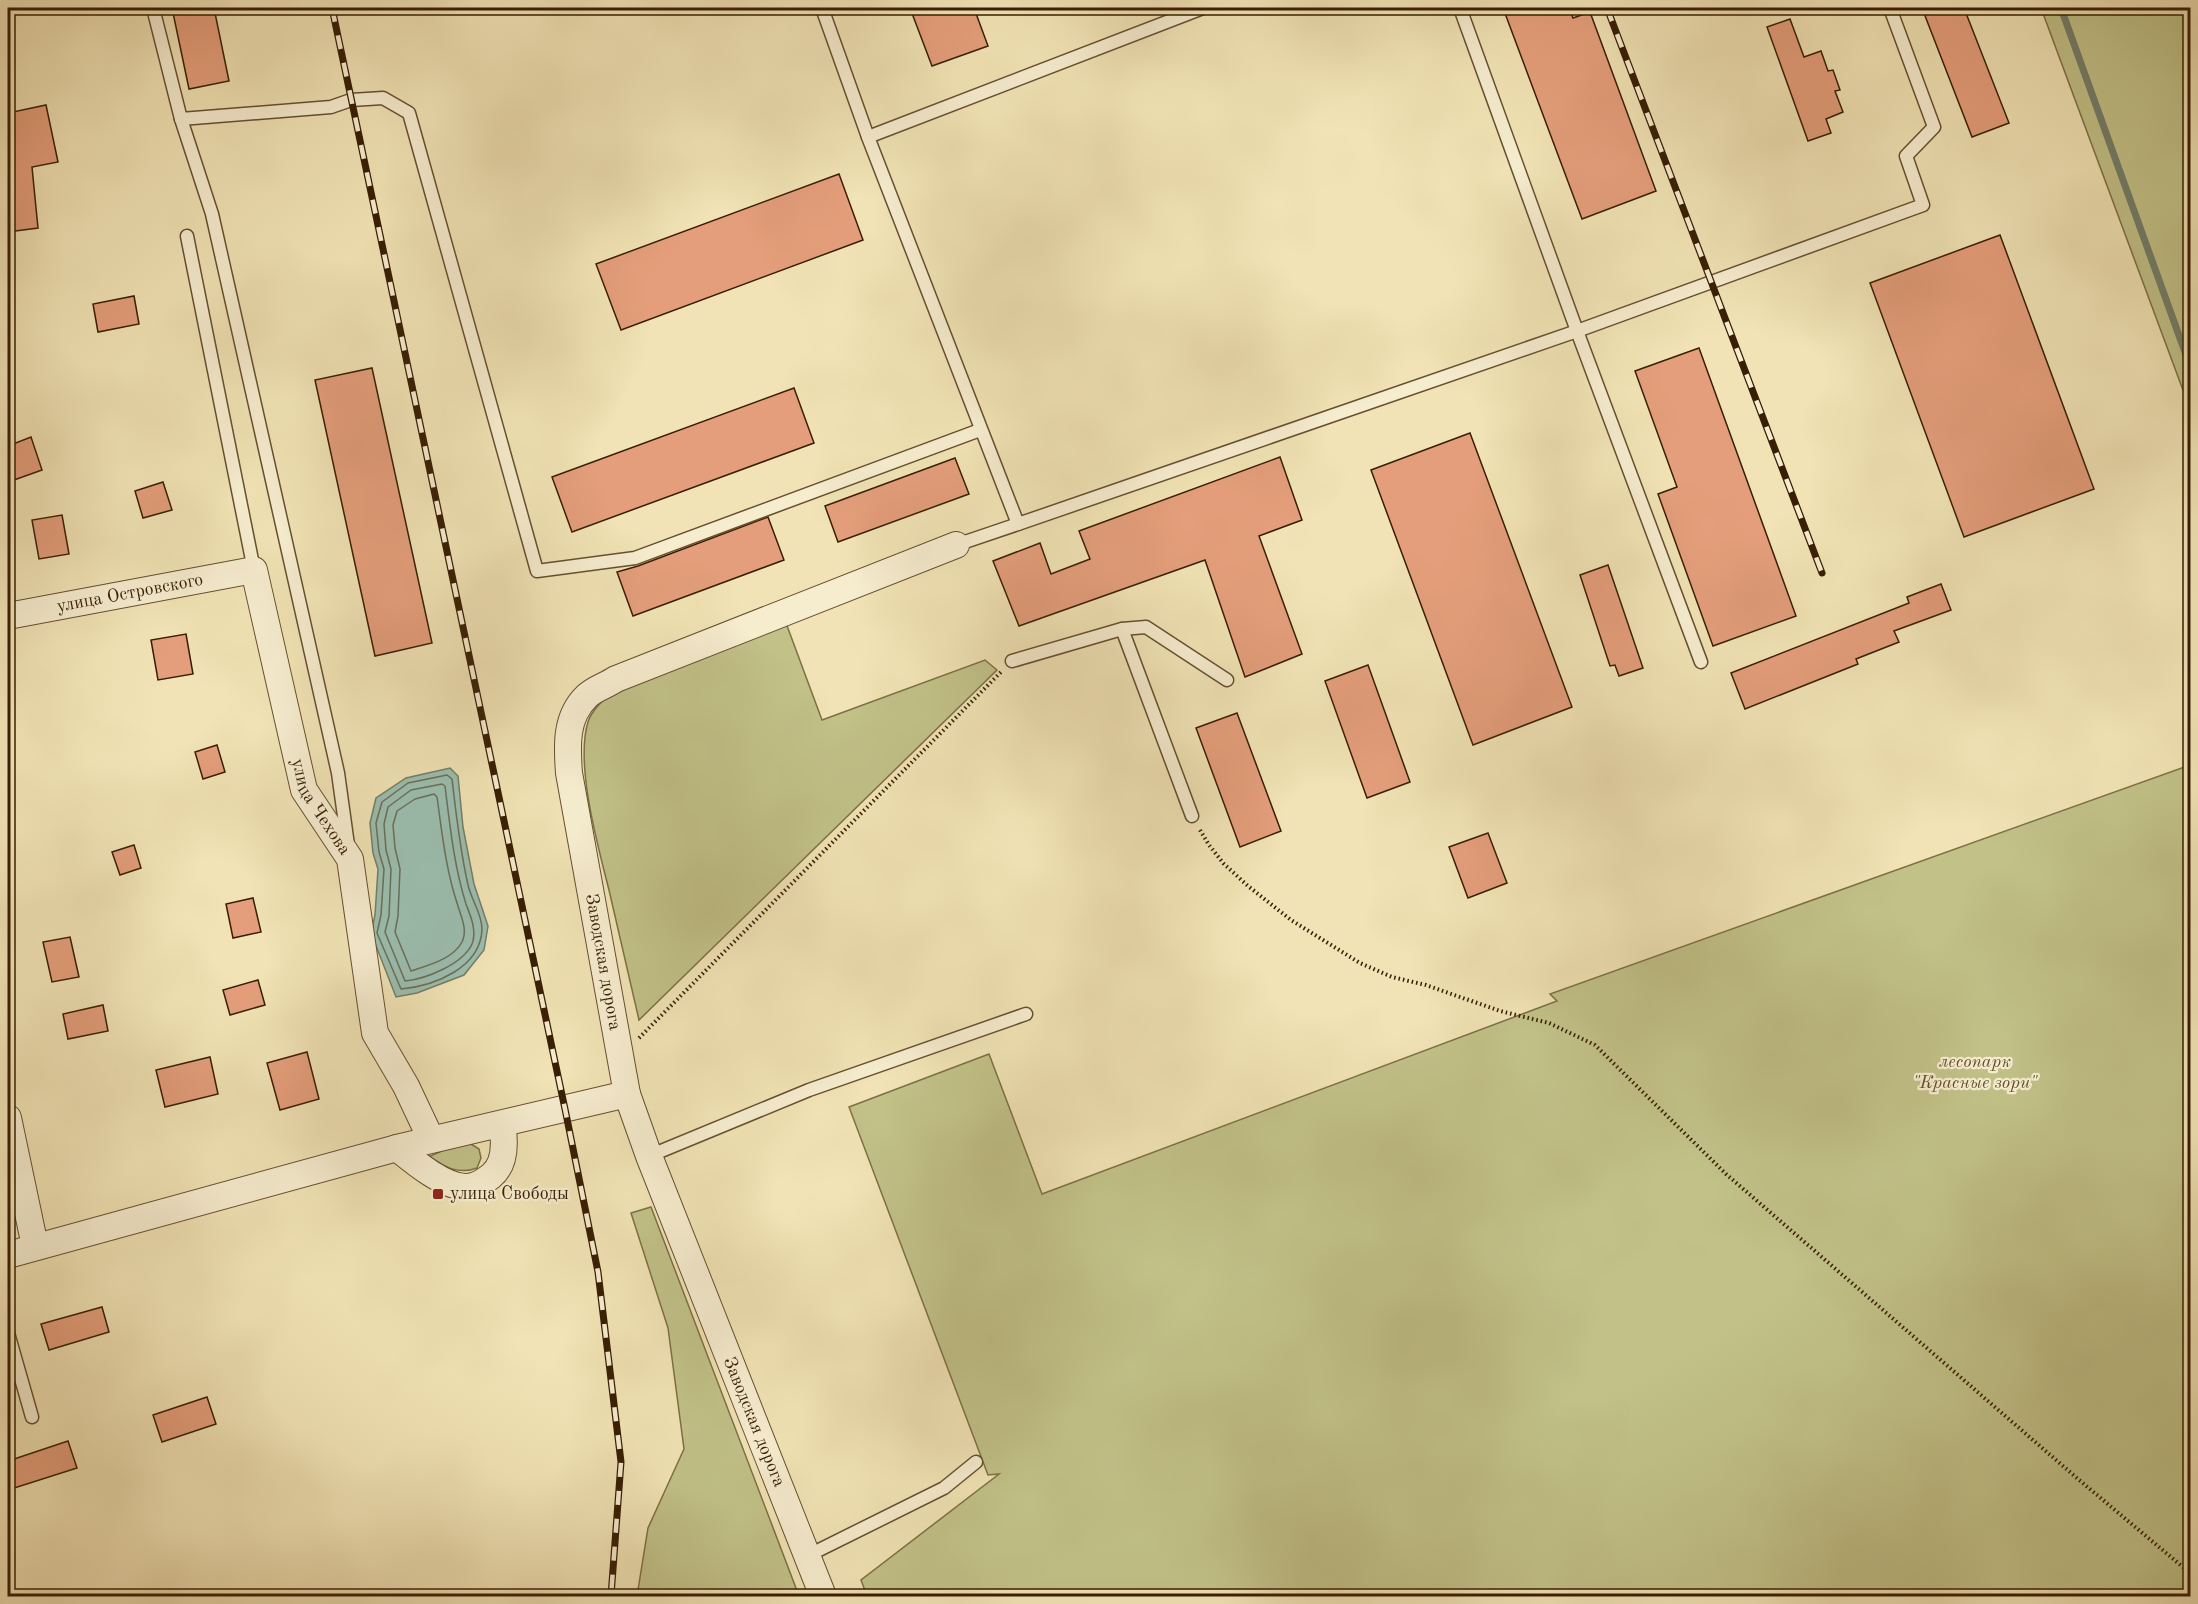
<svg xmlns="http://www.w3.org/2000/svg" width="2198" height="1604" font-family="'Old Standard TT',serif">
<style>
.green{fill:#c1c188;stroke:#7c7046;stroke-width:1.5}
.water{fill:#9bbeaf;stroke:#737e6a;stroke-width:1.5}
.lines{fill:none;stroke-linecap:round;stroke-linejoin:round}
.shore{stroke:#6a6e59;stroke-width:1.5}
.stream{stroke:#737e6a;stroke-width:7}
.building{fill:#e49e7b;stroke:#381e03;stroke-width:1.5}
.lane-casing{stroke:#664f30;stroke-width:15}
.street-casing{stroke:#664f30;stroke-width:28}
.path{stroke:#381e03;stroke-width:4;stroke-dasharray:1.5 3;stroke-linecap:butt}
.lane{stroke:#f6edcf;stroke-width:12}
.street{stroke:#f6edcf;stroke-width:26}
.rail-casing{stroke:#381e03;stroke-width:7}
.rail{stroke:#f6edcf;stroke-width:4.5;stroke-dasharray:14;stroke-linecap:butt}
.poi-dot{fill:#8f2418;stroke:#f6edcf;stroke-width:2}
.labels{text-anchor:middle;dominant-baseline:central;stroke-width:4.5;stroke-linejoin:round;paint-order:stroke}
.street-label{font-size:18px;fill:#381e03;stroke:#f6edcf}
.park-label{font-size:18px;font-style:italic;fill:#614f2b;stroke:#f6edcf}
.poi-label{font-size:18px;fill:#381e03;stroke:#f6edcf;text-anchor:start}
</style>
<rect width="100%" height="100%" fill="#f1e3b5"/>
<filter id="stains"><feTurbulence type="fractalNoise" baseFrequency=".00333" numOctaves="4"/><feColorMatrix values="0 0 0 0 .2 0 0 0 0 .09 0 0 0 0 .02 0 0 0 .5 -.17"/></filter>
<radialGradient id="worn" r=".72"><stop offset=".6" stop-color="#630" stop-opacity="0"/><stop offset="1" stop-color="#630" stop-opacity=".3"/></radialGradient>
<g class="green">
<path d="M2041 8H2190V409Z"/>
<path d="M786 623 822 720 985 660 997 670 639 1020C629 976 619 933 609 890 598 846 575 765 588 722 593 706 610 695 622 685Z"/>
<path d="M2190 765V1596H867L861 1580 999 1474 988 1475 849 1107 989 1054 1042 1194 1557 1001 1550 994Z"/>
<path d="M471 1144 479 1149 481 1158 477 1168C459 1175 444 1167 428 1157L451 1147Z"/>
<path d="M651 1207 799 1596H637L648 1528 684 1449 668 1328 631 1213Z"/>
</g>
<path class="water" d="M450 768 458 776 463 827 474 884 488 926 484 950 464 975 417 993 396 997 371 933 375 915 378 869 373 853 370 823 376 798 406 778Z"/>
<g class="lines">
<g class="shore">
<path d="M447 775 452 779C456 814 460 850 468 885 471 899 482 914 482 929 481 968 434 986 401 989L377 933 381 915 384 869 379 852 376 823 382 802 408 783Z"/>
<path d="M442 784 445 786C450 826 454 866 466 904 471 917 477 931 472 944 463 964 426 979 405 981L385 932 389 916 391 869 386 850 384 824 388 807 411 790Z"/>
<path d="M434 794 437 797C442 833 446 871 458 906 461 917 468 930 462 942 453 959 429 965 411 971L395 932 398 916 400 869 395 848 393 825 397 811 415 799Z"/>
</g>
<path class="stream" d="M2061 8 2190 366"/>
</g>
<g class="building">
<path d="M172 8H214L229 81 189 89Z"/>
<path d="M910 8H974L988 46 932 66Z"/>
<path d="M1503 8H1569L1573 18 1590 12 1656 191 1582 219Z"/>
<path d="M1922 8H1964L2009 123 1972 137Z"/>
<path d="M1790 19 1804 57 1821 51 1828 71 1833 70 1840 90 1835 91 1843 112 1826 119 1831 133 1808 141 1767 27Z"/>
<path d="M46 105 58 162 32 167 38 228 8 232V113Z"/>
<path d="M839 174 863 240 621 330 596 264Z"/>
<path d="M2000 235 2094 489 1964 537 1870 283Z"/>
<path d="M134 296 139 324 98 332 93 304Z"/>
<path d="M1699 348 1796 616 1713 646 1658 494 1677 487 1635 371Z"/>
<path d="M372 368 432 643 375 656 315 380Z"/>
<path d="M794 388 814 443 572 532 552 477Z"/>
<path d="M1470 433 1572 707 1473 745 1371 470Z"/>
<path d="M31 437 42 470 14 480 8 460V446Z"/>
<path d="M1280 457 1302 520 1259 536 1302 654 1245 677 1205 560 1019 626 993 561 1040 543 1051 574 1090 559 1079 531Z"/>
<path d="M955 458 969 494 838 542 825 506Z"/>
<path d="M163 482 172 510 143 518 135 491Z"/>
<path d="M62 515 69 554 39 559 32 520Z"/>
<path d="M768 517 784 560 633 616 617 572 638 566Z"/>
<path d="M1608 565 1643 668 1619 676 1615 665 1610 666 1580 575Z"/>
<path d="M1941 584 1951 610 1894 631 1899 642 1856 659 1858 664 1745 709 1731 673 1909 603 1907 597Z"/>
<path d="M186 634 193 674 158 680 151 640Z"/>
<path d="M1368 665 1410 782 1367 798 1325 681Z"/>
<path d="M1237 713 1281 831 1240 847 1196 728Z"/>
<path d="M217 745 225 772 203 779 195 752Z"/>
<path d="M1488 833 1507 883 1468 898 1449 847Z"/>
<path d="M134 845 141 868 120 875 112 852Z"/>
<path d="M253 898 261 932 233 938 226 904Z"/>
<path d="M70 937 79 977 52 982 43 942Z"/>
<path d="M258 980 265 1005 230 1015 223 990Z"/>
<path d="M103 1005 108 1031 68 1039 63 1014Z"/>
<path d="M307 1052 319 1099 280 1110 267 1063Z"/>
<path d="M210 1057 218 1094 165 1107 156 1070Z"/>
<path d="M102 1307 109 1332 49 1350 41 1324Z"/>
<path d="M207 1397 216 1424 162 1442 153 1415Z"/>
<path d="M68 1441 77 1468 8 1490V1461Z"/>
</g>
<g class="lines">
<defs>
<g id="lane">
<path d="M153 8 181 119 331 107 351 100 383 98 409 113 537 571 635 558 980 430"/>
<path d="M822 8 868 137"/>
<path d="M1203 8 868 137 1018 524 1577 331 1923 205 1906 156 1934 127 1890 8"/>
<path d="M1460 8 1577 331 1701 662"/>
<path d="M181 119 212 214 338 773 348 845"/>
<path d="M187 236 254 570"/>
<path d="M956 545 1018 524"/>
<path d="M1122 629 1192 816"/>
<path d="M1012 661 1122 629 1146 627 1227 680"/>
<path d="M649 1156 809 1090 1026 1014"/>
<path d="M8 1333 32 1417"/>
<path d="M807 1556 944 1488 976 1462"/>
</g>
<g id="street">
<path id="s1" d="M8 616 254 570 304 790 350 859 375 1033 406 1086 431 1139"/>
<path d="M8 1118 35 1246"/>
<path d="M397 1148C413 1161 444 1187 466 1187 476 1187 483 1182 491 1176 506 1164 505 1141 502 1124"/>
<path d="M8 1255 397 1148 627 1094"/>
<path d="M823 1596 649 1156 627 1094 569 773C567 746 565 717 587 696 594 689 607 685 616 679L956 545"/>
</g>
</defs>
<use href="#lane" class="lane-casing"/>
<use href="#street" class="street-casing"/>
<g class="path">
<path d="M1200 830 1209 845 1224 864 1248 886 1291 920 1360 963 1392 977 1426 985 1500 1011 1549 1023 1595 1045 1726 1174 2078 1479 2190 1573"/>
<path d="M639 1038 1001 672"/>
</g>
<use href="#lane" class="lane"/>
<use href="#street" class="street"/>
<defs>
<g id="rail">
<path d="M332 8 565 1109 598 1272 621 1462 611 1596"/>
<path d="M1607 8 1822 573"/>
</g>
</defs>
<use href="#rail" class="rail-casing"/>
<use href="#rail" class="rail"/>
</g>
<rect class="poi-dot" x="432" y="1188" width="12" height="12" rx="3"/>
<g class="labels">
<g class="street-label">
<text stroke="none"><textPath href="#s1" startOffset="124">улица Островского</textPath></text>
<text stroke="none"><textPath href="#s1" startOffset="498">улица Чехова</textPath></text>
<text transform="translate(603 962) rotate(80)">Заводская дорога</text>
<text transform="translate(754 1422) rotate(68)">Заводская дорога</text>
</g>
<g class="park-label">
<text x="1975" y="1062">лесопарк<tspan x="1975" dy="21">"Красные зори"</tspan></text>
</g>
<g class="poi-label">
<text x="450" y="1194">улица Свободы</text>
</g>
</g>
<rect width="2198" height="1604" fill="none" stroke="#f1e3b5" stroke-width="30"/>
<rect x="9" y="9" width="2180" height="1586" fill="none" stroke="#381e03" stroke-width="3"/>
<rect x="15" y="15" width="2168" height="1574" fill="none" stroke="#381e03" stroke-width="1.5"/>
<rect width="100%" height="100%" filter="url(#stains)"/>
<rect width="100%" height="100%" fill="url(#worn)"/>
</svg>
